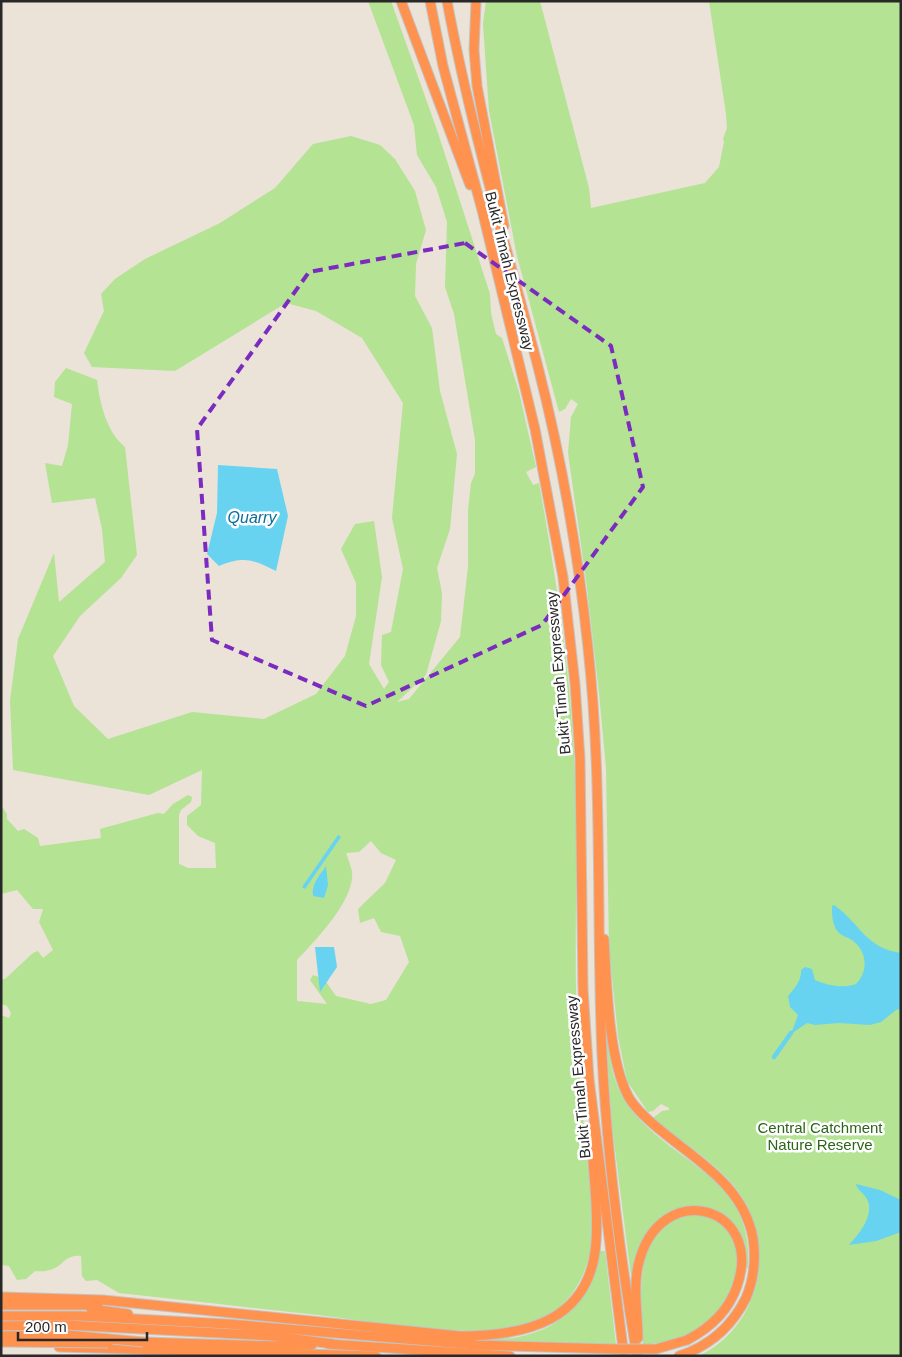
<svg xmlns="http://www.w3.org/2000/svg" width="902" height="1357" font-family="Helvetica,sans-serif">
<style>
.green{fill:#b3e393;fill-rule:evenodd}
.water{fill:#68d3f0}
.lines{fill:none;stroke-linecap:round;stroke-linejoin:round}
.canal{stroke:#68d3f0;stroke-width:4.5}
.highway-casing{stroke:#c3c3c3;stroke-width:11}
.highway{stroke:#ff924f;stroke-width:9}
.highway-bridge-casing{stroke:#c3c3c3;stroke-width:11;stroke-linecap:butt}
.highway-bridge{stroke:#ff924f;stroke-width:9}
.marked{fill:none;stroke:#7b2cbf;stroke-width:4;stroke-dasharray:10 6;stroke-linejoin:round}
.labels{text-anchor:middle;dominant-baseline:central;stroke-width:5;stroke-linejoin:round;paint-order:stroke}
.street-label{font-size:15px;fill:#282828;stroke:#fff}
.park-label{font-size:15px;fill:#2c6418;stroke:#fff}
.water-label{font-size:16px;font-style:italic;fill:#0b6f99;stroke:#fff}
</style>
<rect width="100%" height="100%" fill="#ebe2d8"/>
<g class="green">
<path d="M368 1H391L438 133 490 294 491 313 496 334 502 338 519 392 536 467 526 472 533 485 539 483C554 567 568 653 573 739 580 833 573 928 577 1023 579 1068 582 1113 587 1158 589 1183 595 1210 593 1235 589 1268 577 1298 547 1316 494 1346 379 1322 318 1315 252 1308 185 1300 119 1293L97 1280 86 1281 82 1276 81 1256C59 1254 65 1274 35 1271L26 1279 17 1280 9 1266 1 1265V1015L9 1018 11 1013 7 1006 1 1004V980L5 979 33 953 38 951 43 958 53 950 39 922 43 909H33L17 890 1 894V805L7 814V819L18 831 24 829 38 838 40 846 101 838 100 829 158 813 164 814 173 804 188 795 192 797 191 802 181 810 179 815V864L188 868H216L215 843 198 836 187 825V816L201 805 202 770 149 795 13 770 10 701 18 639 54 553 59 602 105 562 102 529 95 498 52 503 45 463 62 466 68 445 72 404 54 397 55 382 66 368 97 380C100 404 106 431 125 447L137 555 121 578 80 616 53 656 74 706 108 739 192 712 264 719 316 694 345 656 356 616V583L341 549 355 524 374 521 382 577 369 664 384 689 389 682 381 665 382 635 391 632 403 569 392 518 403 403 362 338 316 311 286 303 175 371 92 367 84 353 104 311 101 294 115 279 145 259 220 223 275 188 313 144 351 136 380 145 395 159 415 191 426 230 416 264 415 296 432 328 440 391 457 454 450 529 437 568 442 593 441 621 426 675 397 702 409 699 460 637 468 567V510L471 483 475 474V440L454 314 445 287 447 222 436 187 417 155 414 125ZM371 841 381 853 396 860 385 883 358 909 360 923 374 918 381 932 400 936 409 962 386 1000 371 1004 336 996 324 979 313 975 310 980 327 1004 297 1001V960C315 941 355 900 352 872 351 866 348 859 346 853L359 852Z"/>
<path d="M486 1H540L589 188 591 208 705 183 719 167 724 142 723 139 727 128 726 114 709 1H901V1356H699C767 1323 779 1231 727 1178 705 1155 677 1139 653 1118L662 1111 669 1110V1108L661 1104 653 1111 648 1112 627 1081 618 1036 609 947 606 768 599 693 586 580 568 453 571 417 578 404 571 399 565 409 559 412 517 256 489 111 483 24Z"/>
<path d="M604 1009C609 1015 608 1046 610 1057 612 1076 620 1097 633 1112 680 1168 755 1179 748 1269 746 1266 747 1260 747 1255 746 1242 740 1230 731 1221 722 1211 706 1205 693 1206 645 1207 638 1255 633 1292L612 1126Z"/>
<path d="M700 1214C705 1216 714 1217 718 1221 755 1246 734 1302 705 1324 687 1338 665 1343 643 1345 641 1306 632 1236 677 1217 683 1214 693 1215 700 1214Z"/>
<path d="M600 1251H605L616 1345 479 1342C485 1337 503 1339 513 1338 563 1330 590 1299 600 1251Z"/>
</g>
<g class="water">
<path d="M218 465 277 469 288 516 276 571C253 559 243 556 219 566L207 554 217 513Z"/>
<path d="M338 835 341 837 305 889 302 887Z"/>
<path d="M326 866 328 885 324 898 313 896C311 884 320 875 326 866Z"/>
<path d="M834 905C860 923 865 948 901 953V1009L896 1010 881 1022 870 1025 839 1023 815 1025 807 1023 791 1034 798 1015 790 1007 788 996C794 989 802 980 801 970L805 967 812 969 815 980C827 985 843 989 856 984 869 971 867 951 852 940 847 937 842 936 838 932 832 925 832 914 832 906Z"/>
<path d="M315 947H334L337 967 320 992Z"/>
<path d="M856 1184 880 1190 901 1200V1232L876 1241 849 1245C859 1234 875 1215 867 1199 864 1193 857 1190 856 1184Z"/>
</g>
<g class="lines">
<path class="canal" d="M774 1057 791 1033"/>
<defs>
<g id="highway">
<path d="M401 1 470 185"/>
<path d="M430 1 443 66 482 210 535 429 563 577 575 684 580 759 583 989 589 1079 624 1356"/>
<path d="M447 1C470 124 505 242 537 363 561 456 578 552 588 648 603 783 596 919 602 1054 607 1155 620 1256 637 1356"/>
<path d="M476 1 474 50 477 86 504 226"/>
<path d="M604 939C607 984 608 1057 628 1096 635 1109 648 1120 659 1129 697 1161 743 1185 753 1238 756 1258 754 1279 746 1298 732 1326 710 1346 679 1356"/>
<path d="M1 1297 103 1300 460 1336C526 1336 591 1321 596 1242 599 1205 592 1168 591 1131"/>
<path d="M1 1305H98"/>
<path d="M91 1309 128 1314"/>
<path d="M1 1316H80L228 1324 477 1345 615 1349"/>
<path d="M1 1326 66 1325 273 1336 333 1344"/>
<path d="M638 1338C638 1315 633 1289 638 1266 658 1176 765 1205 737 1286 729 1310 710 1328 687 1340"/>
<path d="M143 1342 268 1346"/>
<path d="M328 1344 510 1356"/>
<path d="M263 1346 312 1345"/>
<path d="M59 1347 376 1356"/>
</g>
</defs>
<use href="#highway" class="highway-casing"/>
<use href="#highway" class="highway"/>
<defs>
<g id="highway-bridge">
<path d="M1 1336 67 1335 143 1342"/>
<path d="M1 1342 108 1343"/>
<path d="M615 1349H656L687 1340"/>
</g>
</defs>
<use href="#highway-bridge" class="highway-bridge-casing"/>
<use href="#highway-bridge" class="highway-bridge"/>
</g>
<path class="marked" d="M465 243 611 346 643 487 542 625 366 706 212 640 197 429 309 272Z"/>
<g class="labels">
<g class="street-label">
<text transform="translate(510 271) rotate(76)">Bukit Timah Expressway</text>
<text transform="translate(558 673) rotate(-95)">Bukit Timah Expressway</text>
<text transform="translate(578 1077) rotate(-95)">Bukit Timah Expressway</text>
</g>
<g class="park-label">
<text x="820" y="1127">Central Catchment<tspan x="820" dy="17">Nature Reserve</tspan></text>
</g>
<g class="water-label">
<text x="252" y="517">Quarry</text>
</g>
</g>
<rect width="902" height="1357" fill="none" stroke="#282828" stroke-width="5"/>
<path d="M18 1332v8h129v-8" fill="none" stroke="#282828" stroke-width="2.5"/>
<text x="25" y="1332" font-size="15" fill="#282828" stroke="#ffffff" stroke-width="4" paint-order="stroke">200 m</text>
</svg>
